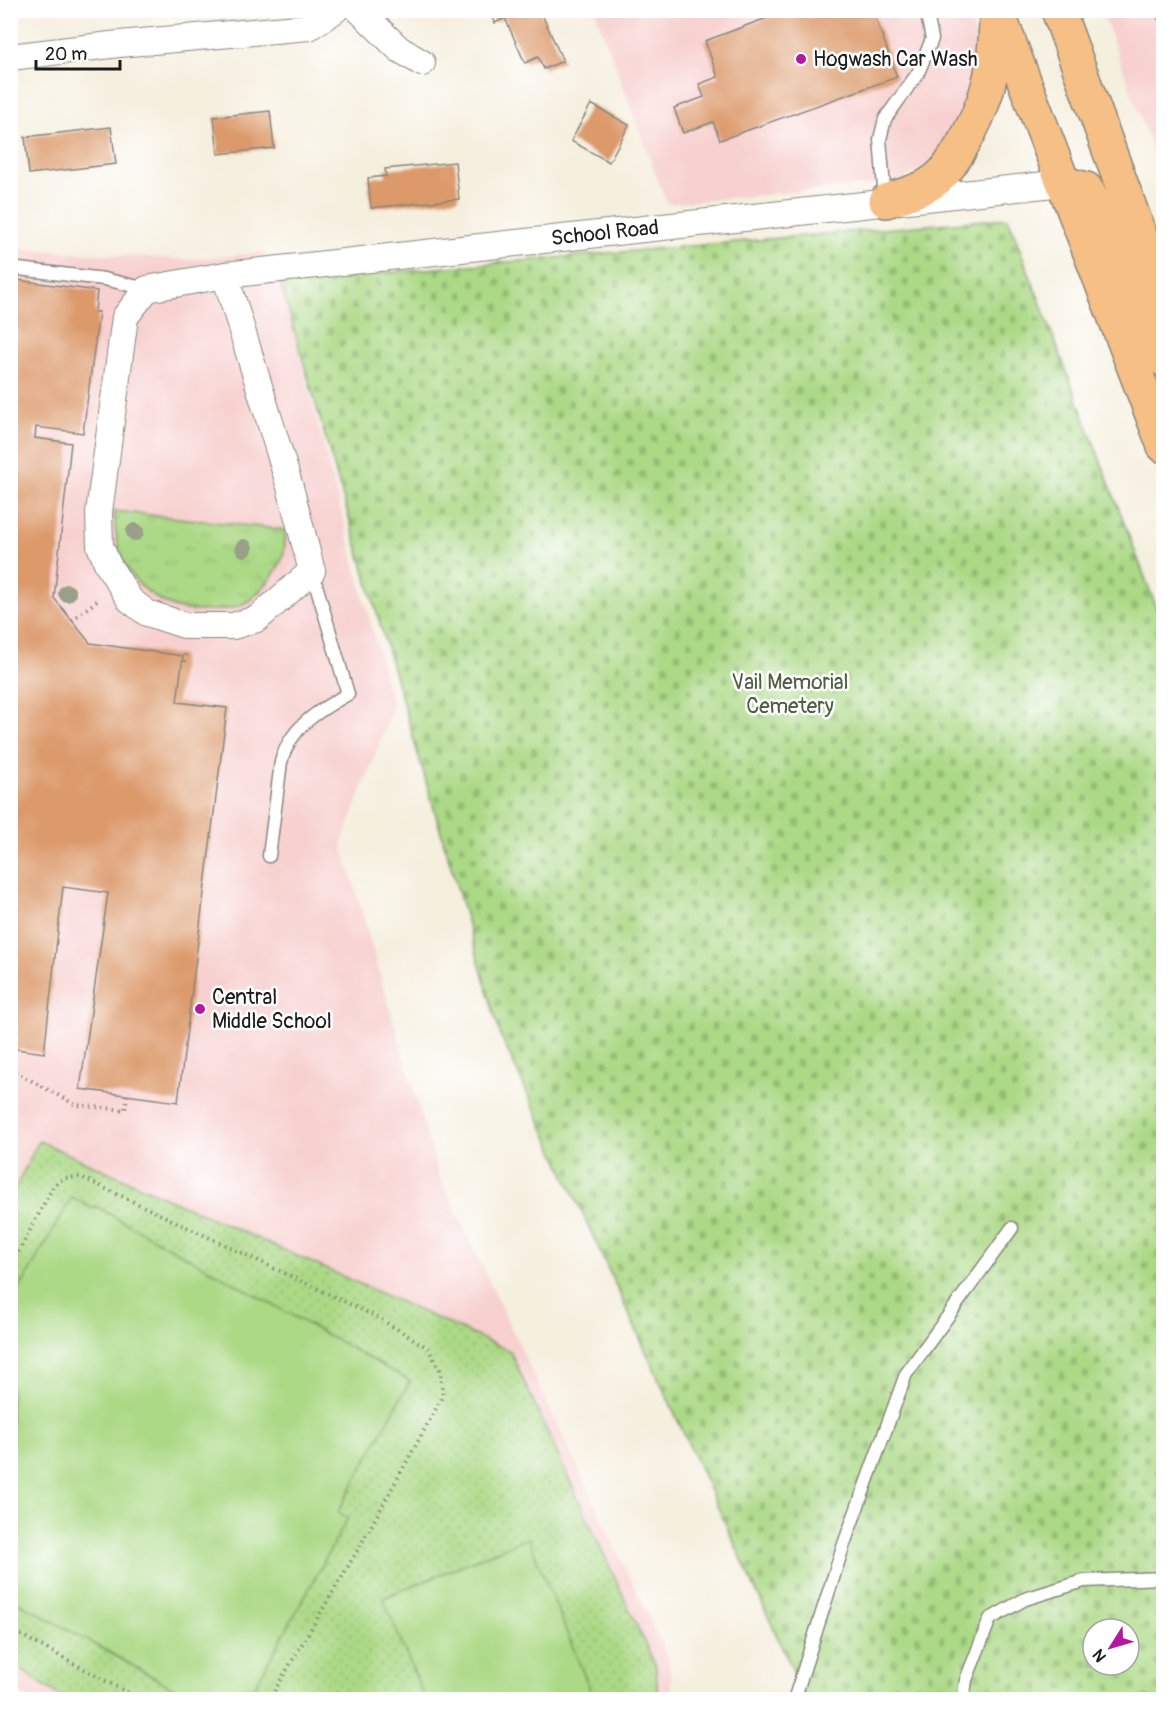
<svg xmlns="http://www.w3.org/2000/svg" width="1174" height="1710" font-family="Pangolin,sans-serif">
<style>
.built{fill:#f7d0cf}
.grass{fill:url(#grass-tufts);stroke:#647a51;stroke-width:1.5}
.cemetery{fill:url(#cemetery-stones);stroke:#647a51;stroke-width:1.5;fill-rule:evenodd}
.park{fill:url(#park-dots);stroke:#647a51;stroke-width:1.5}
.pitch{fill:#acd986;stroke:#647a51;stroke-width:1.5}
.building{fill:#dc996b}
.lines{fill:none;stroke-linecap:round;stroke-linejoin:round}
.lane-casing{stroke:#88867d;stroke-width:15}
.street-casing{stroke:#88867d;stroke-width:28}
.highway-casing{stroke:#88867d;stroke-width:36}
.path{stroke:#88867d;stroke-width:4;stroke-dasharray:1.5 4.5;stroke-linecap:butt}
.lane{stroke:#fff;stroke-width:12}
.street{stroke:#fff;stroke-width:26}
.highway{stroke:#f5bf86;stroke-width:33}
.tree{fill:#999f88}
.poi-dot{fill:#b5179e;stroke:#fff;stroke-width:2}
.labels{text-anchor:middle;dominant-baseline:central;stroke-width:5;stroke-linejoin:round;paint-order:stroke}
.poi-label{font-size:21px;fill:#1c1c1c;stroke:#fff;text-anchor:start}
.street-label{font-size:21px;fill:#1c1c1c;stroke:#fff}
.park-label{font-size:21px;fill:#4e5e41;stroke:#fff}
</style>
<defs>
<pattern id="grass-tufts" width="24" height="20" patternUnits="userSpaceOnUse" patternTransform="scale(1.5)"><rect width="24" height="20" fill="#acd986"/><path d="M3 7l-1-3M5 7V3M7 7l1-3M15 17l-1-3M17 17v-4M19 17l1-3" fill="none" stroke="#93ba73"/></pattern>
<pattern id="cemetery-stones" width="16" height="16" patternUnits="userSpaceOnUse" patternTransform="scale(1.5)"><rect width="16" height="16" fill="#acd986"/><path d="M2 7V4a2 2 0 0 1 4 0v3zM10 15v-3a2 2 0 0 1 4 0v3z" fill="#93ba73"/></pattern>
<pattern id="park-dots" width="8" height="8" patternUnits="userSpaceOnUse" patternTransform="scale(1.5)"><rect width="8" height="8" fill="#acd986"/><path d="M2 2h.1M6 6h.1" fill="none" stroke="#93ba73" stroke-width="1.8" stroke-linecap="round"/></pattern>
</defs>
<rect width="100%" height="100%" fill="#fff"/>
<filter id="ink" filterUnits="userSpaceOnUse"><feTurbulence type="fractalNoise" baseFrequency=".0167" numOctaves="2"/><feDisplacementMap in="SourceGraphic" scale="12" xChannelSelector="R" yChannelSelector="G"/><feConvolveMatrix kernelMatrix="1 2 1 2 8 2 1 2 1" color-interpolation-filters="sRGB"/></filter>
<filter id="wash" filterUnits="userSpaceOnUse"><feTurbulence type="fractalNoise" baseFrequency=".008" numOctaves="4" result="noise"/><feDisplacementMap in="SourceGraphic" scale="24" xChannelSelector="R" yChannelSelector="G"/><feGaussianBlur stdDeviation="1.35" result="paint"/><feColorMatrix in="noise" values="0 0 0 0 0 0 0 0 0 0 0 0 0 0 0 0 0 1.4 0 .05"/><feComposite in="paint" operator="in"/></filter>
<g filter="url(#wash)">
<rect width="100%" height="100%" fill="#f5efde"/>
<g class="built">
<path d="M595 11H967L979 44 967 113 942 156 900 182 667 204Z"/>
<path d="M1102 11H1163V179Z"/>
<path d="M10 248 189 260 263 252 280 282 393 706 342 844 438 1174 669 1660 673 1699 30 1700 11 1686Z"/>
</g>
<path class="grass" d="M114 511 286 530C285 539 285 549 283 557 277 573 256 599 241 605 228 611 195 612 181 609 166 606 149 594 138 583 119 563 115 537 114 511Z"/>
<path class="cemetery" d="M1008 218 1163 625V1699H806L500 1034 280 282ZM1093 1629H1129V1665H1093Z"/>
<path class="park" d="M39 1141 510 1351 656 1667 658 1699H64L11 1663 10 1198Z"/>
<g class="pitch">
<path d="M72 1197 93 1209 95 1206 410 1381 338 1512 348 1518 248 1699H193L11 1598V1304Z"/>
<path d="M528 1538 594 1699H425L383 1598Z"/>
</g>
<g id="blocks">
<g class="building">
<path d="M495 10H540L563 61 544 69 538 57 525 63 505 18 495 23 491 13Z"/>
<path d="M788 10H805L808 18 828 10H873L897 77 720 140 713 122 683 133 674 108 704 97 699 84 718 77 705 41Z"/>
<path d="M591 104 629 125 609 162 571 141Z"/>
<path d="M270 111 274 148 218 154 214 117Z"/>
<path d="M111 127 116 164 29 174 25 137Z"/>
<path d="M455 162 459 199 371 208 368 178 386 176 385 169Z"/>
<path d="M10 279 97 291 95 312H99L83 433 36 427 35 438 71 443 54 598 90 643 183 656 177 702 227 708 178 1102 80 1089 108 893 63 887 44 1053 10 1048 12 424H10Z"/>
</g>
</g>
</g>
<g filter="url(#ink)">
<use href="#blocks" fill-opacity="0" stroke="#88867d" stroke-width="1.5"/>
<g class="lines">
<defs>
<g id="lane">
<path d="M1161 10 1164 16"/>
<path d="M885 200 880 139 885 119 918 73 932 39 926 10"/>
<path d="M10 268 104 279 147 289"/>
<path d="M269 856 281 762C290 727 318 711 348 694L312 571"/>
<path d="M794 1700 844 1544 906 1374 1012 1228"/>
<path d="M963 1700 966 1680 990 1619 1025 1599 1084 1581 1164 1578"/>
</g>
<g id="street">
<path d="M359 10 399 49 422 63"/>
<path d="M10 57 119 44 309 27 335 10"/>
<path d="M225 275 290 487 312 571 257 619 233 626H187L147 613 130 600 108 565 100 546 99 512 125 317 147 289 225 275 1063 183"/>
</g>
<g id="highway">
<path d="M997 10 1164 446"/>
<path d="M1058 10 1164 301"/>
<path d="M1067 184 1086 189 1120 246 1157 347 1164 360"/>
<path d="M886 201C899 196 916 192 928 185 943 177 950 165 959 151 986 107 995 73 996 21"/>
</g>
</defs>
<use href="#lane" class="lane-casing"/>
<use href="#street" class="street-casing"/>
<use href="#highway" class="highway-casing"/>
<g class="path">
<path d="M72 620 98 600"/>
<path d="M185 662 186 651"/>
<path d="M10 1069 76 1105 125 1110 127 1095"/>
<path d="M10 1268 54 1185 64 1178 81 1177 375 1316 428 1348 440 1370 443 1396 360 1546 269 1700"/>
<path d="M10 1629 141 1700"/>
</g>
<use href="#lane" class="lane"/>
<use href="#street" class="street"/>
<use href="#highway" class="highway"/>
</g>
<g class="tree">
<circle cx="135" cy="532" r="9"/>
<circle cx="244" cy="548" r="9"/>
<circle cx="67" cy="593" r="9"/>
</g>
</g>
<g class="poi-dot">
<circle cx="801" cy="59" r="6"/>
<circle cx="200" cy="1009" r="6"/>
</g>
<g class="labels">
<g class="poi-label">
<text x="813" y="59">Hogwash Car Wash</text>
<text x="212" y="997">Central<tspan x="212" dy="24">Middle School</tspan></text>
</g>
<g class="street-label">
<text transform="translate(605 233) rotate(-6)">School Road</text>
</g>
<g class="park-label">
<text x="790" y="682">Vail Memorial<tspan x="790" dy="24">Cemetery</tspan></text>
</g>
</g>
<rect width="1174" height="1710" fill="none" stroke="#fff" stroke-width="36"/>
<g transform="translate(1111 1647) rotate(233)"><circle r="28" fill="#ffffff" stroke="#a4a4a4" stroke-width="1.5"/>
<path d="M0-4.5L10 22L0 15L-10 22Z" fill="#b5179e"/>
<text y="-9" font-size="16" font-weight="bold" text-anchor="middle" fill="#1c1c1c">N</text>
</g>
<path d="M36 60v9h84v-9" fill="none" stroke="#1c1c1c" stroke-width="3"/>
<text x="45" y="60" font-size="18" fill="#1c1c1c" stroke="#ffffff" stroke-width="4.5" paint-order="stroke">20 m</text>
</svg>
